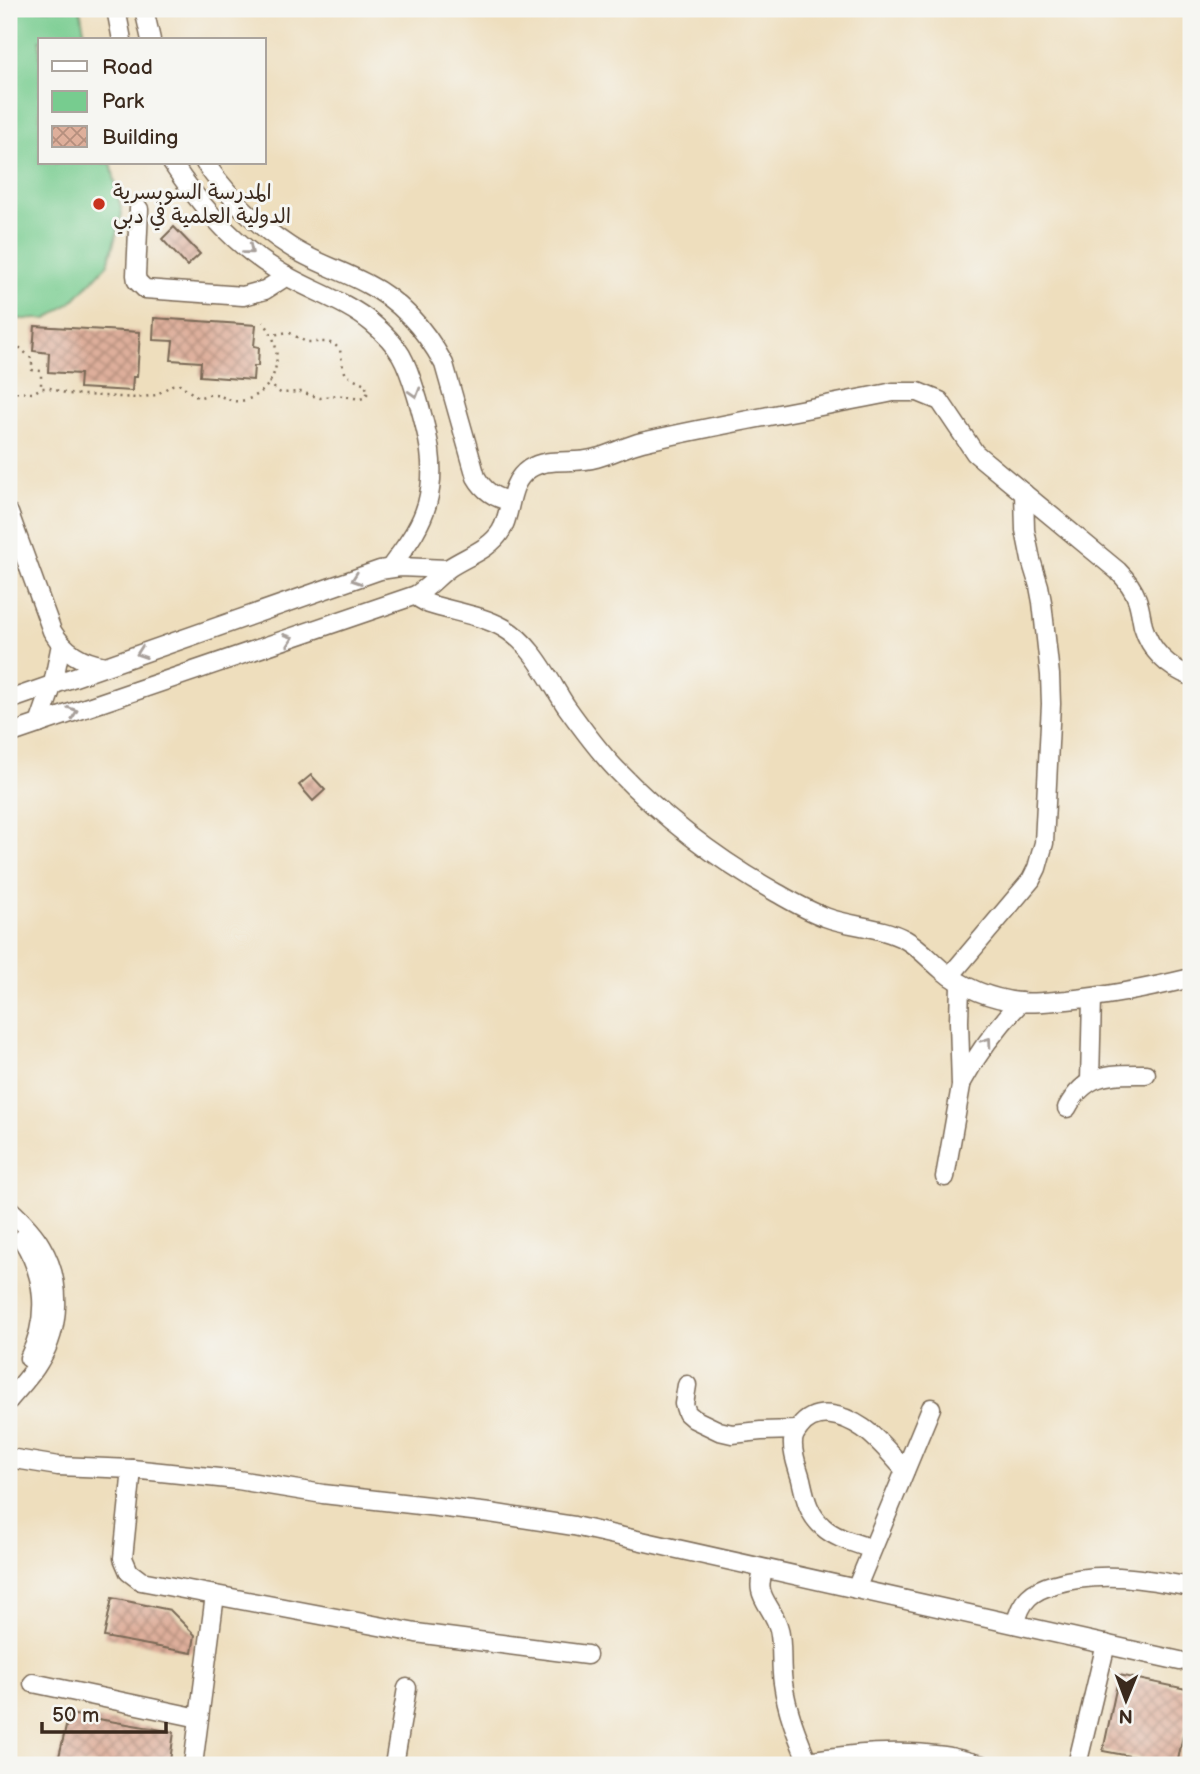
<svg xmlns="http://www.w3.org/2000/svg" width="1200" height="1774" font-family="'Balsamiq Sans','Playpen Sans Arabic',sans-serif">
<style>
.green{fill:#77cc8f;stroke:#597b56;stroke-width:2}
.building{fill:url(#building-cross-hatch)}
.lines{fill:none;stroke-linecap:round;stroke-linejoin:round}
.minor-casing{stroke:#7a6956;stroke-width:21}
.path{stroke:#7a6956;stroke-width:2.5;stroke-dasharray:2 5;stroke-linecap:butt}
.minor{stroke:#fff;stroke-width:18}
.oneway{stroke:#a79f9a}
.poi-dot{fill:#c8321e;stroke:#f6f6f2;stroke-width:2.5}
.labels{text-anchor:middle;dominant-baseline:central;stroke-width:6;stroke-linejoin:round;paint-order:stroke}
.poi-label{font-size:21px;fill:#3b2a1e;stroke:#f6f6f2;text-anchor:start}
</style>
<defs>
<pattern id="building-cross-hatch" width="8" height="8" patternUnits="userSpaceOnUse" patternTransform="scale(1.75)"><rect width="8" height="8" fill="#deaf9b"/><path d="M0 0l8 8M0 8l8-8" fill="none" stroke="#b58f7e"/></pattern>
</defs>
<rect width="100%" height="100%" fill="#f6f6f2"/>
<filter id="ink" filterUnits="userSpaceOnUse"><feTurbulence type="fractalNoise" baseFrequency=".0143" numOctaves="2"/><feDisplacementMap in="SourceGraphic" scale="14" xChannelSelector="R" yChannelSelector="G"/><feConvolveMatrix kernelMatrix="1 2 1 2 8 2 1 2 1" color-interpolation-filters="sRGB"/></filter>
<filter id="wash" filterUnits="userSpaceOnUse"><feTurbulence type="fractalNoise" baseFrequency=".00686" numOctaves="4" result="noise"/><feDisplacementMap in="SourceGraphic" scale="28" xChannelSelector="R" yChannelSelector="G"/><feGaussianBlur stdDeviation="1.57" result="paint"/><feColorMatrix in="noise" values="0 0 0 0 0 0 0 0 0 0 0 0 0 0 0 0 0 1.4 0 .05"/><feComposite in="paint" operator="in"/></filter>
<g filter="url(#wash)">
<rect width="100%" height="100%" fill="#eedebd"/>
<path class="green" d="M9 9H80L86 40H40V163H111L122 214 108 264 73 301 47 319H9Z"/>
<g id="blocks">
<g class="building">
<path d="M174 227 200 254 187 266 162 239Z"/>
<path d="M154 318 256 325 254 346 259 347 258 366H254L253 380 200 376 201 362 171 360 173 341 153 340Z"/>
<path d="M35 326 140 332 137 377H133L132 391 79 388 80 374 48 372 49 353 33 351Z"/>
<path d="M311 775 325 790 313 801 299 785Z"/>
<path d="M112 1598 170 1610 195 1635 192 1653 104 1637Z"/>
<path d="M1119 1675 1191 1690V1696L1177 1765 1103 1751Z"/>
<path d="M69 1714 174 1732 170 1761 164 1765H57Z"/>
</g>
</g>
</g>
<g filter="url(#ink)">
<use href="#blocks" fill-opacity="0" stroke="#7a6956" stroke-width="2"/>
<g class="lines">
<defs>
<g id="minor">
<path d="M116 9 122 40"/>
<path d="M144 9 151 40"/>
<path d="M172 163C199 204 232 243 275 269 305 289 345 300 372 323 383 332 394 343 401 355 409 369 413 384 418 400 428 435 437 467 427 504 420 529 404 548 390 568"/>
<path d="M205 163C228 196 255 224 289 246 313 262 341 270 367 284 401 301 426 331 444 364L476 477C484 491 494 498 510 501"/>
<path d="M139 209 136 275 137 281 145 289 243 296 265 290 287 276"/>
<path d="M9 513 52 631C65 652 81 662 105 666"/>
<path d="M416 595 420 599 429 604C454 612 481 615 504 628 533 645 548 678 566 706 581 727 597 749 615 768 662 817 718 860 777 893 793 902 808 911 825 917 851 927 881 926 906 940 920 948 930 960 942 970 963 988 992 999 1019 1002 1035 1004 1051 1001 1067 1000 1109 996 1150 988 1191 978"/>
<path d="M9 700 380 570 400 567 447 569"/>
<path d="M39 724 53 684 61 644"/>
<path d="M9 734 416 595C429 587 438 576 449 568 467 556 489 550 501 531 513 511 507 484 529 469 548 456 574 465 596 458 612 454 626 446 642 442 725 423 809 409 893 392H918L940 401 975 453 1118 571C1126 579 1133 588 1137 599 1140 607 1141 617 1143 626 1150 650 1168 668 1191 676"/>
<path d="M950 976 1031 880 1037 868 1044 843 1051 704 1050 675 1042 602 1039 586 1031 560 1025 530 1024 493"/>
<path d="M1090 1081 1092 998"/>
<path d="M962 1082C978 1052 997 1027 1021 1002"/>
<path d="M1067 1108C1086 1072 1110 1074 1146 1074"/>
<path d="M945 1177 961 1086 959 1022 960 983"/>
<path d="M9 1209C21 1220 33 1232 41 1246 62 1281 61 1327 39 1362 31 1376 19 1388 9 1400"/>
<path d="M22 1239C46 1276 49 1319 29 1358"/>
<path d="M687 1385 684 1404 687 1413 694 1419 719 1431 732 1434 761 1431 797 1430"/>
<path d="M9 1458 58 1466 132 1469 238 1480 323 1494 490 1513 574 1526 1180 1661"/>
<path d="M132 1469 123 1558 129 1572 141 1581 416 1633 587 1655"/>
<path d="M872 1549C856 1543 836 1539 823 1527 808 1514 805 1497 801 1479 798 1468 792 1454 793 1442 793 1436 796 1432 800 1427 816 1406 844 1415 863 1428 879 1439 892 1456 905 1470"/>
<path d="M765 1569C751 1595 773 1605 779 1629 783 1646 780 1665 783 1683 787 1712 798 1738 809 1765"/>
<path d="M856 1589 931 1408"/>
<path d="M1016 1624C1020 1600 1033 1590 1055 1584 1101 1570 1145 1579 1191 1587"/>
<path d="M33 1683 199 1718"/>
<path d="M807 1761C852 1754 898 1749 944 1756 957 1758 969 1762 982 1765"/>
<path d="M193 1765 215 1595"/>
<path d="M394 1765 407 1688"/>
<path d="M1077 1765 1106 1644"/>
</g>
</defs>
<use href="#minor" class="minor-casing"/>
<g class="path">
<path d="M9 338 32 359V370L41 371V388"/>
<path d="M269 382 277 391 281 393 301 392 320 398 337 395 360 399 363 398 368 393 365 384 346 375 343 367 340 350 334 344 327 342H306L288 332 273 335"/>
<path d="M9 392 33 393 41 388H50L68 394 137 398 156 395 172 385 180 384 198 398C204 396 209 394 215 395 224 396 231 403 241 401 279 394 287 348 263 322"/>
</g>
<use href="#minor" class="minor"/>
</g>
<defs><path id="oneway-chevron" d="M-2-3.5L2.5 0L-2 3.5" fill="none" stroke-width="1.6" stroke-linecap="round" stroke-linejoin="round" transform="scale(1.75)"/></defs>
<g class="oneway">
<use href="#oneway-chevron" transform="translate(249 250) rotate(39)"/>
<use href="#oneway-chevron" transform="translate(415 393) rotate(73)"/>
<use href="#oneway-chevron" transform="translate(356 579) rotate(161)"/>
<use href="#oneway-chevron" transform="translate(289 639) rotate(-19)"/>
<use href="#oneway-chevron" transform="translate(141 653) rotate(161)"/>
<use href="#oneway-chevron" transform="translate(73 712) rotate(-19)"/>
<use href="#oneway-chevron" transform="translate(987 1042) rotate(-54)"/>
</g>
</g>
<circle class="poi-dot" cx="99" cy="204" r="7"/>
<g class="labels">
<g class="poi-label">
<text x="113" y="192">المدرسة السويسرية<tspan x="113" dy="24">الدولية العلمية في دبي</tspan></text>
</g>
</g>
<rect width="1200" height="1774" fill="none" stroke="#f6f6f2" stroke-width="35"/>
<rect x="38" y="38" width="228" height="126" fill="#f6f6f2" stroke="#aba49d" stroke-width="2"/>
<rect x="52" y="61" width="35" height="10" fill="#ffffff" stroke="#aba49d" stroke-width="2"/>
<text x="102" y="74" font-size="21" fill="#3b2a1e">Road</text>
<rect x="52" y="91" width="35" height="21" fill="#77cc8f" stroke="#aba49d" stroke-width="2"/>
<text x="102" y="108" font-size="21" fill="#3b2a1e">Park</text>
<rect x="52" y="126" width="35" height="21" fill="url(#building-cross-hatch)" stroke="#aba49d" stroke-width="2"/>
<text x="102" y="144" font-size="21" fill="#3b2a1e">Building</text>
<g transform="translate(1126 1700) rotate(181)" stroke="#f6f6f2" stroke-width="5" paint-order="stroke">
<path d="M0-5L12 26L0 18L-12 26Z" fill="#3b2a1e"/>
<text y="-10" font-size="19" font-weight="bold" text-anchor="middle" fill="#3b2a1e">N</text>
</g>
<path d="M42 1722v10h124v-10" fill="none" stroke="#3b2a1e" stroke-width="3.5"/>
<text x="52" y="1722" font-size="21" fill="#3b2a1e" stroke="#f6f6f2" stroke-width="5" paint-order="stroke">50 m</text>
</svg>
